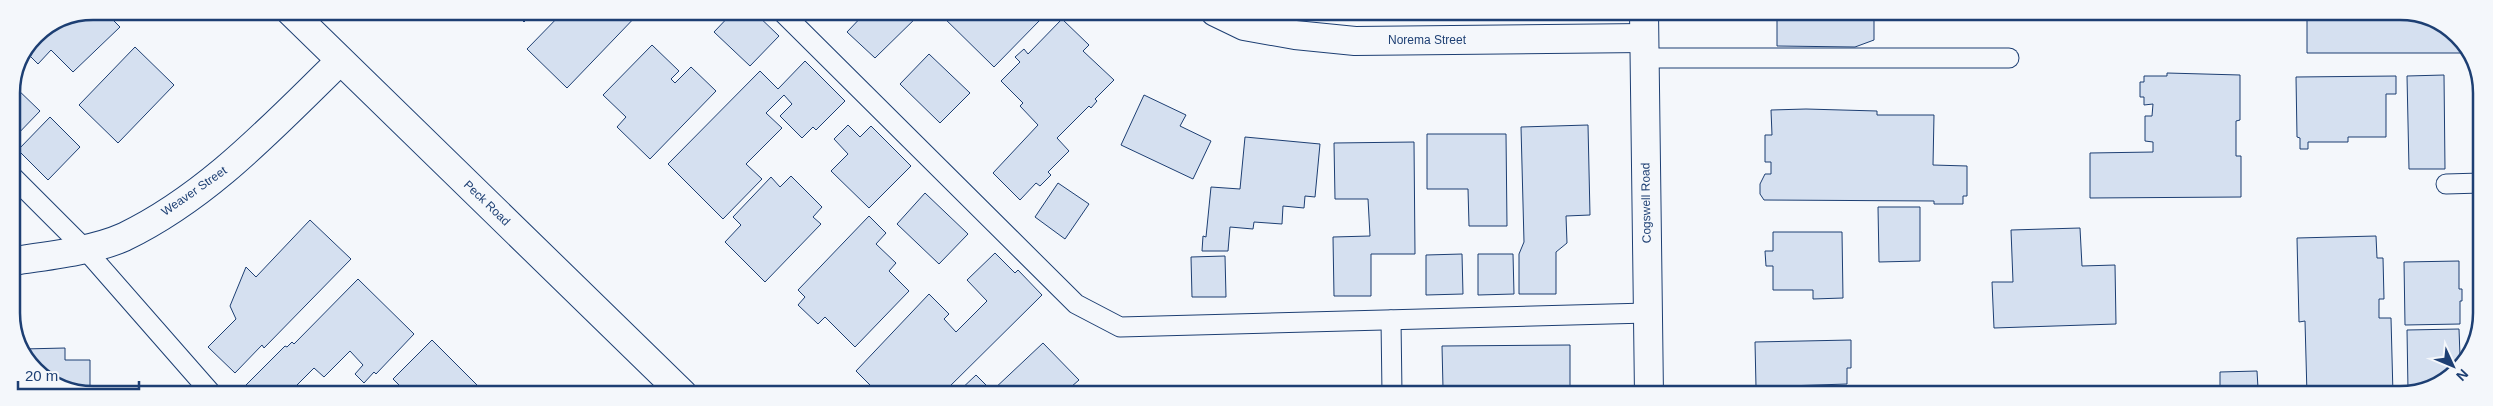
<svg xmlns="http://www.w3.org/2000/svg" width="2493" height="406" font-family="Helvetica,sans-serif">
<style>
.building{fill:#d5e0f0;stroke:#1d3f73}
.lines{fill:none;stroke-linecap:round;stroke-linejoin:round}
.lane-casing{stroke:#1d3f73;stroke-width:21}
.street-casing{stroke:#1d3f73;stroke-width:30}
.secondary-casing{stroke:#1d3f73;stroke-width:30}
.lane{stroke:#f4f7fb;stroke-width:19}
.street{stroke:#f4f7fb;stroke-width:28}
.secondary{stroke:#f4f7fb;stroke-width:28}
.labels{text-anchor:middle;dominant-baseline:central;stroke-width:4;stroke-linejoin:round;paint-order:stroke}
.street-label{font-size:12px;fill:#1d3f73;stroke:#f4f7fb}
.rim{fill:none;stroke:#1d3f73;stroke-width:2.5}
</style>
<rect width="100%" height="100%" fill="#f4f7fb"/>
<g class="building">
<path d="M93 11H104L120 27 73 72 51 50 38 64 28 54 35 35Z"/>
<path d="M513 11H535L524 22Z"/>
<path d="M564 11H641L567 88 527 49Z"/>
<path d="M665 11H675L670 16Z"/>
<path d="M734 11H753L779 36 750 66 714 32Z"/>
<path d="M867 11H923L875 58 847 32Z"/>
<path d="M937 11 1031 12 1040 20 994 67Z"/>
<path d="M1777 12H1874V40L1855 47 1777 46Z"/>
<path d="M2307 12H2410L2454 32 2466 53H2307Z"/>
<path d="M1062 19 1089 45 1083 51 1114 80 1095 99 1097 101 1091 108 1089 106 1057 138 1069 151 1048 172 1051 175 1040 186 1036 183 1020 200 993 173 1038 125 1020 106 1023 103 1001 81 1020 62 1015 57 1024 49 1028 54Z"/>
<path d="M652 45 679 71 671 79 675 83 691 67 716 91 650 159 617 127 626 117 603 95Z"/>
<path d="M135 47 174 85 118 143 79 105Z"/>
<path d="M929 54 970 93 940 123 900 84Z"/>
<path d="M805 61 845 101 816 130 813 127 802 138 780 116 792 104 784 95 766 113 782 128 746 164 762 179 723 219 668 164 760 71 778 89Z"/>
<path d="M2167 73 2240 75V120L2236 121V156H2241V197L2090 198V153L2153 152V142L2145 141V116H2152L2153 104 2144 105V97H2140V82H2144V76H2167Z"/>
<path d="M2444 75 2445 169H2409L2407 76Z"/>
<path d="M2396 76V94H2386V137H2348V142H2308V149H2300V138L2297 137 2296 77Z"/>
<path d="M14 86 40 111 12 140 11 93Z"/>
<path d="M1144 95 1186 115 1180 126 1211 141 1193 179 1121 145Z"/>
<path d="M1806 109 1877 111V115H1934L1933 165 1967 166V196H1963V204H1934V201L1764 200 1760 194V184L1765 174H1771V162H1765V135H1772L1771 110Z"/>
<path d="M50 117 80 147 48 180 18 150Z"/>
<path d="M848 125 860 137 871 126 911 166 869 208 831 171 848 154 834 139Z"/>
<path d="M1588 125 1590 215 1566 216 1567 243 1556 252V294H1519V254L1524 242 1521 127Z"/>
<path d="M1427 134H1506L1507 226H1469L1468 189H1427Z"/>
<path d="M1245 137 1320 144 1315 197 1305 196 1304 208 1283 206 1282 224 1254 222 1253 229 1230 227 1228 251H1202L1203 236 1206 237 1211 187 1240 189Z"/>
<path d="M1414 142 1415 254H1371V296H1334L1333 237 1370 236 1368 199H1335L1334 143Z"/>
<path d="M791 176 822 207 813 217 821 224 765 282 725 242 741 225 733 217 771 177 780 187Z"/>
<path d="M1058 183 1089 204 1065 239 1035 217Z"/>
<path d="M925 193 968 234 939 264 897 224Z"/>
<path d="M1878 207H1920V261L1879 262Z"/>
<path d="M869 216 886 233 876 244 896 263 889 271 909 291 855 347 825 317 818 324 798 305 805 297 798 290Z"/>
<path d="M310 220 351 259 264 348 262 345 235 373 208 347 236 319 230 306 246 267 256 277Z"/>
<path d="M2475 227H2481V323L2479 328 2478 323H2475L2474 289H2478Z"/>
<path d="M2080 228 2082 266 2115 265 2116 324 1994 328 1992 282H2013L2011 230Z"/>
<path d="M1773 232H1842L1843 298 1813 299V290H1773V266H1766L1765 251H1773Z"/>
<path d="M2376 236 2377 258H2383L2384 299H2379V318H2391L2393 395H2307L2305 321 2299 322 2297 238Z"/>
<path d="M995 253 1015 273 1018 270 1042 295 942 394H879L856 371 929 294 949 314 944 319 956 332 987 301 967 280Z"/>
<path d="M1462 254 1463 294 1426 295V255Z"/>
<path d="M1478 254H1513L1514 294 1478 295Z"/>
<path d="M1225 256 1226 297H1192L1191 257Z"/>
<path d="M2459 261V289H2462V301H2460V324L2405 325 2404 262Z"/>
<path d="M358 279 414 334 376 374 374 372 364 383 355 374 363 365 350 351 324 377 314 368 297 385 303 394H248L242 389 285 346 287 347 292 342 294 344Z"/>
<path d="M2459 329 2460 356 2462 359 2454 374 2408 390 2407 330Z"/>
<path d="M432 340 486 394H408L393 379Z"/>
<path d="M1851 340V368H1847V384L1756 387 1755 342Z"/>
<path d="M1043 343 1079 380 1063 394H956L976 375 992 391Z"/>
<path d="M1570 345V390L1568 389V395L1476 394V387L1443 388 1442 346Z"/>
<path d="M65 348V360H90V394H83L39 374 23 349Z"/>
<path d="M2257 371 2258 388 2262 387 2263 395H2216L2215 389 2220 388V372Z"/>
</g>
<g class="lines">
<defs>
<g id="lane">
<path d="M781 11 1076 304 1120 327 1647 313"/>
<path d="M1643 58H2009"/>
<path d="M12 176 84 248 212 394"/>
<path d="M2446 184 2481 183"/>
<path d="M1391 320 1392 394"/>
</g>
<g id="street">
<path d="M1215 12 1244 26 1295 35 1355 41 1643 38"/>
<path d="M1644 12 1649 395"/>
<path d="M13 261C47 256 93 251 124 237 209 196 274 125 340 61"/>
</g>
<path id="secondary" d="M290 11 683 394"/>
</defs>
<use href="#lane" class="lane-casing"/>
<use href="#street" class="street-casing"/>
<use href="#secondary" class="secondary-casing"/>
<use href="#lane" class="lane"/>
<use href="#street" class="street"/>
<use href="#secondary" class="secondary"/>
</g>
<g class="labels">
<g class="street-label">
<text x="1427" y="40">Norema Street</text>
<text transform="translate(194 191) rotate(-35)">Weaver Street</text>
<text transform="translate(487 203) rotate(44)">Peck Road</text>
<text transform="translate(1646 203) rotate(-91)">Cogswell Road</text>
</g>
</g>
<path d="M0 0H2493V406H0ZM93 20H2400A73 73 0 0 1 2473 93V313A73 73 0 0 1 2400 386H93A73 73 0 0 1 20 313V93A73 73 0 0 1 93 20Z" fill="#f4f7fb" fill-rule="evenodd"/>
<path class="rim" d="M93 20H2400A73 73 0 0 1 2473 93V313A73 73 0 0 1 2400 386H93A73 73 0 0 1 20 313V93A73 73 0 0 1 93 20Z"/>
<g transform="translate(2453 366) rotate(134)" stroke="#f4f7fb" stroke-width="4" paint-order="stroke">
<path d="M0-4L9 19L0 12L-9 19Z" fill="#1d3f73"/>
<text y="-8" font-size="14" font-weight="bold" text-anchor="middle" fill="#1d3f73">N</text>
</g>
<path d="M18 381v8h121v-8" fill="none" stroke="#1d3f73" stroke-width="2.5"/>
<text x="25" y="381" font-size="15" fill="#1d3f73" stroke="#f4f7fb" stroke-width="4" paint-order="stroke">20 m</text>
</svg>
